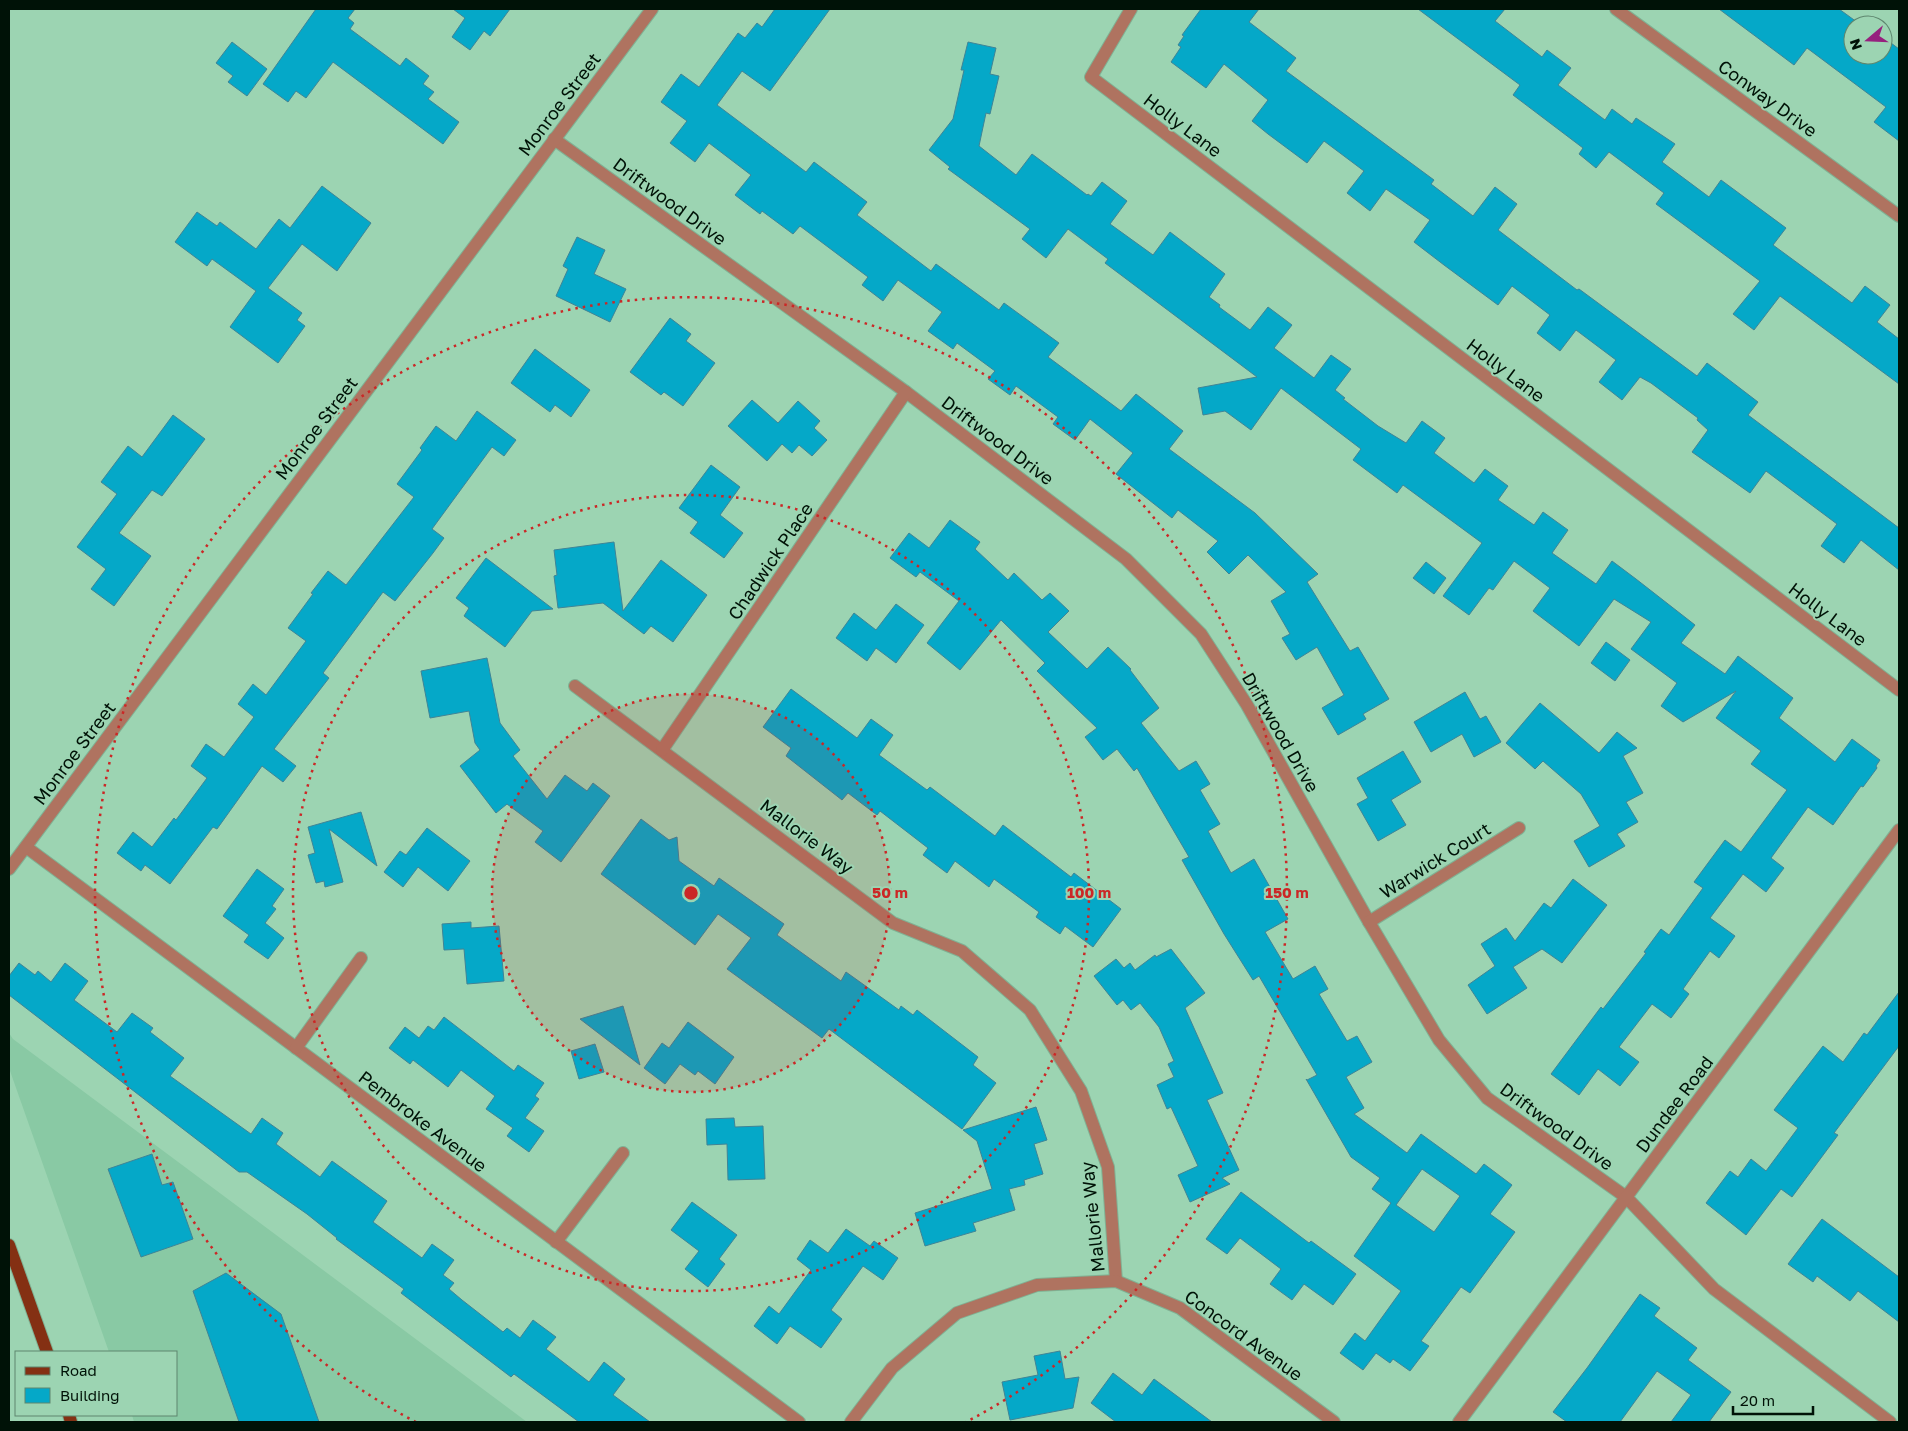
<svg xmlns="http://www.w3.org/2000/svg" width="1908" height="1431" font-family="'Golos Text',sans-serif">
<style>
.built{fill:#89c9a4}
.building{fill:#05a8c8;stroke:#3f8496;fill-rule:evenodd}
.lines{fill:none;stroke-linecap:round;stroke-linejoin:round}
.minor-casing{stroke:#80b193;stroke-width:14}
.tertiary-casing{stroke:#80b193;stroke-width:14}
.primary-casing{stroke:#80b193;stroke-width:14}
.minor{stroke:#af7360;stroke-width:12}
.tertiary{stroke:#af7360;stroke-width:12}
.primary{stroke:#843013;stroke-width:12}
.ring{fill:none;stroke:#cb2726;stroke-width:2.5;stroke-dasharray:2.5 5}
.labels{text-anchor:middle;dominant-baseline:central;stroke-width:4;stroke-linejoin:round;paint-order:stroke}
.street-label{font-size:18px;fill:#001207;stroke:#9cd4b2}
.centre{fill:#cb2726;stroke:#9cd4b2;stroke-width:2.5}
.ring-label{font-size:15px;text-anchor:middle;font-weight:bold;fill:#cb2726;stroke:#9cd4b2;stroke-width:4;stroke-linejoin:round;paint-order:stroke}
</style>
<rect width="100%" height="100%" fill="#9cd4b2"/>
<path class="built" d="M9 1033 13 1039 527 1422H134L132 1415H176V1352H109L9 1068Z"/>
<g class="building">
<path d="M316 9H355L348 18 354 23 350 29 400 66 406 58 429 76 423 84 434 92 428 99 459 122 443 144 333 62 306 98 296 91 288 102 263 84Z"/>
<path d="M453 9H510L490 36 484 31 470 50 452 37 465 18Z"/>
<path d="M775 9H830L770 91 742 71 717 105 806 172 814 162 867 202 857 215 931 271 936 264 999 310 1004 303 1059 343 1048 357 1121 411 1136 394 1183 431 1169 449 1255 513 1318 574 1307 582 1350 651 1358 647 1389 699 1363 714 1366 719 1338 735 1322 708 1344 695 1317 647 1296 660 1282 638 1290 634 1271 601 1286 592 1248 555 1229 574 1207 552 1218 541 1178 510 1172 518 1116 474 1133 453 1090 419 1075 440 1053 424 1058 417 1016 386 1010 395 988 379 995 371 957 343 953 349 928 331 942 312 898 280 883 301 862 285 868 277 800 226 793 234 762 211 760 214 735 195 751 175 709 143 695 162 670 143 687 121 661 102 681 74 699 87 738 33 745 38 757 23 762 27Z"/>
<path d="M1201 9H1259L1249 22 1296 58 1286 71 1434 180 1431 184 1473 216 1495 187 1517 204 1498 230 1577 290 1579 289 1697 376 1707 363 1758 402 1748 415 1899 528V570L1861 540 1844 563 1821 546 1837 524 1766 471 1750 493 1692 452 1708 430 1697 420 1698 418 1651 383 1640 377 1622 400 1599 382 1616 360 1576 330 1560 351 1537 333 1550 315 1512 286 1498 305 1444 265 1414 242 1430 220 1386 189 1370 211 1347 193 1364 171 1324 141 1307 163 1268 134 1252 121 1268 100 1224 64 1206 88 1171 62 1181 47 1178 45 1184 36 1182 35Z"/>
<path d="M1418 9H1505L1495 21 1542 57 1547 50 1571 68 1558 85 1605 120 1612 109 1632 124 1636 118 1675 144 1662 162 1709 197 1721 180 1786 228 1773 245 1852 303 1865 286 1890 305 1877 322 1899 339V384L1780 296 1754 330 1733 314 1760 281 1656 204 1664 193 1609 152 1596 168 1579 154 1583 148 1513 95 1520 85Z"/>
<path d="M1719 9H1839L1861 25H1853V55H1883V42L1885 43 1887 40 1899 49V141L1874 122 1886 107 1807 48 1794 65Z"/>
<path d="M232 42 267 69 247 96 228 82 233 76 216 63Z"/>
<path d="M968 42 996 48 990 74 999 76 990 114 986 113 979 146 1016 175 1032 154 1087 195 1088 194 1091 196 1102 182 1127 201 1110 224 1153 255 1170 232 1225 274 1209 297 1220 305 1219 307 1250 330 1268 307 1292 325 1274 348 1314 378 1331 355 1351 369 1335 390 1345 398 1343 399 1378 426 1406 443 1422 421 1445 438 1434 453 1474 483 1485 469 1508 486 1498 500 1534 525 1543 512 1568 530 1552 553 1596 584 1612 561 1636 579 1695 625 1681 643 1725 674 1738 656 1793 698 1779 718 1835 762 1852 739 1880 760 1876 766 1877 768 1863 787 1861 786 1833 825 1808 807 1771 858 1784 868 1766 892 1743 874 1710 918 1735 936 1719 958 1710 951 1683 989 1689 994 1671 1018 1652 1004 1619 1047 1639 1062 1620 1086 1598 1069 1579 1095 1551 1074 1601 1007 1603 1009 1646 953 1644 952 1661 929 1669 935 1703 888 1694 882 1725 840 1741 852 1787 790 1751 764 1761 751 1716 718 1736 691 1683 722 1661 706 1677 683 1631 649 1651 622 1614 599 1579 646 1533 611 1550 588 1514 561 1493 590 1489 588 1469 615 1443 596 1482 543 1403 485 1397 493 1353 460 1361 449 1281 388 1251 430 1225 411 1203 415 1198 388 1257 377 1105 263 1108 259 1068 229 1046 258 1022 239 1030 229 948 169 950 167 929 150 953 119 964 70H961Z"/>
<path d="M322 186 371 223 337 271 302 244 268 288 302 313 297 320 305 326 278 363 230 327 256 291 212 259 207 266 175 242 197 212 217 226 220 222 256 249 279 219 290 228Z"/>
<path d="M577 237 605 250 594 274 626 289 610 322 556 296 568 269 563 266Z"/>
<path d="M670 318 691 334 686 341 715 363 683 406 664 392 661 395 630 372Z"/>
<path d="M535 349 590 390 571 417 555 405 550 412 511 383Z"/>
<path d="M752 400 778 423 798 401 820 421 814 428 827 440 812 456 799 445 792 453 782 444 767 461 728 426Z"/>
<path d="M477 411 516 440 504 456 492 447 432 529 444 538 433 553 395 601 383 592 323 673 329 678 274 749 296 766 283 782 262 766 217 829 213 827 170 884 145 865 141 871 117 853 133 832 152 847 174 818 176 820 207 778 191 766 206 744 224 757 254 717 238 704 253 684 266 695 306 641 288 628 313 594 311 593 328 571 346 585 414 497 397 484 422 450 420 448 436 426 456 441Z"/>
<path d="M173 415 205 439 162 496 152 490 119 533 151 556 114 606 91 589 106 569 77 547 117 494 101 482 128 446 142 457Z"/>
<path d="M711 465 740 487 720 515 743 533 724 558 690 533 698 522 679 508Z"/>
<path d="M950 520 980 542 975 549 1008 580 1014 573 1042 600 1050 593 1069 611 1048 632 1087 669 1108 647 1131 669 1130 670 1159 708 1141 723 1179 771 1196 761 1210 784 1200 790 1220 824 1208 831 1231 873 1254 859 1288 919 1265 932 1293 979 1315 966 1328 989 1319 994 1347 1041 1357 1036 1372 1062 1346 1077 1364 1108 1354 1114 1407 1153 1421 1134 1476 1174 1484 1164 1512 1185 1490 1214 1515 1232 1470 1293 1461 1287 1421 1341 1429 1346 1410 1371 1393 1359 1390 1363 1376 1353 1363 1370 1340 1353 1355 1333 1365 1341 1401 1291 1354 1256 1391 1203 1372 1189 1380 1178 1351 1157 1306 1079 1307 1080 1317 1075 1259 976 1253 980 1224 934 1182 860 1189 857 1137 768 1134 771 1117 749 1103 760 1085 737 1097 728 1037 671 1045 663 1001 620 960 670 927 643 959 601 920 572 916 577 890 558 909 533 929 548ZM1422 1169 1460 1196 1434 1232 1396 1205Z"/>
<path d="M614 542 623 611 661 560 707 595 673 642 651 626 644 634 603 603 558 608 554 576 557 575 554 550Z"/>
<path d="M486 558 553 609 532 611 505 647 464 616 469 608 456 598Z"/>
<path d="M1426 562 1446 578 1434 594 1413 578Z"/>
<path d="M896 604 924 625 896 663 876 648 867 661 836 638 854 613 876 630Z"/>
<path d="M1606 642 1630 660 1615 681 1591 663Z"/>
<path d="M487 658 500 723 520 750 513 756 547 799 565 775 587 791 593 783 610 796 561 862 535 842 543 831 507 804 496 813 460 766 480 750 475 743 469 711 430 718 421 671Z"/>
<path d="M791 689 857 738 871 719 893 735 879 755 927 790 930 787 995 836 1003 825 1071 877 1074 873 1121 909 1093 947 1065 926 1060 934 1036 917 1039 912 994 879 989 887 955 861 947 873 923 855 928 848 880 811 877 815 848 793 842 800 786 756 791 748 763 727Z"/>
<path d="M1465 692 1480 719 1486 716 1501 742 1474 757 1462 734 1431 752 1414 722Z"/>
<path d="M1540 703 1599 753 1617 732 1637 748 1623 756 1643 793 1626 802 1638 822 1617 834 1625 846 1589 867 1574 841 1600 826 1581 794 1543 761 1535 769 1506 743Z"/>
<path d="M1403 751 1421 782 1391 800 1406 825 1378 841 1357 804 1368 798 1357 778Z"/>
<path d="M361 812 377 866 329 829 343 882 325 887 324 881 316 883 308 855 315 853 308 827Z"/>
<path d="M641 819 669 840 677 837 679 861 714 886 719 878 784 924 777 935 841 981 846 972 899 1010 901 1006 913 1015 917 1010 978 1057 973 1065 996 1083 962 1129 829 1029 822 1038 727 969 751 938 718 914 695 945 601 874Z"/>
<path d="M427 828 470 861 448 891 418 867 403 887 384 872 400 851 406 855Z"/>
<path d="M257 869 284 889 272 906 276 909 265 923 284 938 268 959 244 942 249 935 223 916Z"/>
<path d="M1573 879 1607 905 1562 963 1542 949 1513 967 1527 988 1487 1014 1468 985 1495 966 1481 944 1506 928 1515 941 1544 903 1551 908Z"/>
<path d="M471 922V928L499 926 504 981 467 984 464 949 444 950 442 924Z"/>
<path d="M1171 949 1205 993 1185 1008 1223 1093 1207 1100 1239 1170 1222 1178 1230 1184 1190 1202 1178 1175 1198 1166 1171 1107 1167 1109 1157 1085 1174 1077 1168 1064 1174 1061 1159 1027 1140 1003 1131 1010 1123 1000 1117 1005 1094 976 1116 959 1124 968 1130 963 1135 970 1155 955 1156 957Z"/>
<path d="M19 963 35 975 38 971 51 982 65 963 88 981 74 1000 117 1032 132 1013 153 1028 150 1032 184 1058 170 1076 251 1134 262 1118 283 1133 276 1144 320 1177 332 1161 387 1201 373 1222 422 1258 432 1244 454 1260 443 1275 454 1283 449 1289 462 1300 503 1332 507 1328 520 1338 533 1320 556 1337 546 1349 589 1382 604 1362 625 1379 613 1395 650 1422H579L514 1374 511 1377 401 1293 404 1289 336 1239 337 1238 307 1214 247 1172H239L9 995V976Z"/>
<path d="M1899 992V1046L1834 1133 1838 1135 1792 1197 1781 1189 1746 1235 1706 1203 1730 1171 1738 1177 1751 1159 1766 1171 1798 1128 1774 1110 1793 1085 1823 1046 1843 1062 1864 1033 1867 1035Z"/>
<path d="M623 1006 640 1065 580 1019Z"/>
<path d="M444 1017 514 1071 518 1065 544 1083 535 1096 539 1099 525 1118 544 1131 529 1152 507 1136 513 1128 486 1109 495 1096 461 1070 448 1087 413 1060 410 1064 389 1048 405 1027 419 1038 428 1026 434 1030Z"/>
<path d="M688 1022 734 1057 715 1084 698 1071 695 1075 680 1064 665 1084 644 1068 662 1043 669 1048Z"/>
<path d="M595 1044 604 1072 579 1079 571 1051Z"/>
<path d="M1036 1107 1047 1140 1034 1144 1043 1174 1024 1180 1025 1185 1009 1189 1015 1210 973 1223 976 1231 925 1246 915 1213 992 1189 977 1141 963 1130Z"/>
<path d="M734 1118 735 1127 763 1126 765 1179 728 1180 727 1144 707 1145 706 1119Z"/>
<path d="M152 1154 162 1185 173 1182 193 1239 141 1257 108 1169Z"/>
<path d="M1241 1192 1309 1243 1311 1241 1356 1274 1333 1305 1304 1284 1292 1300 1270 1284 1281 1269 1240 1238 1227 1254 1206 1239Z"/>
<path d="M692 1202 737 1235 719 1259 725 1264 708 1287 685 1269 699 1251 671 1230Z"/>
<path d="M1822 1219 1899 1277V1322L1858 1291 1850 1301 1817 1276 1813 1282 1788 1264Z"/>
<path d="M846 1229 870 1246 874 1241 898 1258 883 1280 863 1266 831 1310 842 1319 821 1348 790 1326 777 1344 754 1326 769 1306 779 1314 811 1270 797 1259 810 1240 828 1253Z"/>
<path d="M226 1273 281 1314 319 1422H239L193 1291Z"/>
<path d="M1640 1294 1660 1308 1654 1316 1697 1348 1688 1360 1731 1392 1709 1422H1671L1691 1395 1657 1371 1620 1422H1567L1553 1412 1587 1368Z"/>
<path d="M1060 1351 1065 1379 1079 1377 1073 1408 1010 1420 1002 1382 1038 1375 1034 1356Z"/>
<path d="M1113 1373 1142 1395 1154 1379 1212 1422H1116L1091 1403Z"/>
</g>
<g class="lines">
<defs>
<g id="minor">
<path d="M1131 9 1091 77 1899 690"/>
<path d="M1616 9 1899 216"/>
<path d="M554 139 906 392 1126 559 1201 634 1247 705 1369 922 1439 1040 1487 1098 1626 1197 1714 1289 1890 1422"/>
<path d="M575 686 893 923 962 951 1030 1010 1081 1091 1108 1167 1116 1281"/>
<path d="M662 750 906 392"/>
<path d="M26 847 799 1422"/>
<path d="M1369 922 1519 828"/>
<path d="M296 1048 361 958"/>
<path d="M556 1242 623 1153"/>
<path d="M851 1422 892 1368 957 1313 1037 1285 1116 1281 1180 1308 1334 1422"/>
<path d="M1459 1422 1899 830"/>
</g>
<path id="tertiary" d="M9 869 652 9"/>
<g id="primary">
<path d="M9 1245 47 1352"/>
<path d="M69 1415 71 1422"/>
</g>
</defs>
<use href="#minor" class="minor-casing"/>
<use href="#tertiary" class="tertiary-casing"/>
<use href="#primary" class="primary-casing"/>
<use href="#minor" class="minor"/>
<use href="#tertiary" class="tertiary"/>
<use href="#primary" class="primary"/>
</g>
<circle cx="691" cy="893" r="199" fill="#cb2726" fill-opacity=".12"/>
<g class="ring">
<circle cx="691" cy="893" r="199"/>
<circle cx="691" cy="893" r="398"/>
<path d="M416 1422A596 596 0 1 1 966 1422"/>
</g>
<g class="labels">
<g class="street-label">
<text transform="translate(1768 98) rotate(36)">Conway Drive</text>
<text transform="translate(559 104) rotate(-53)">Monroe Street</text>
<text transform="translate(1183 125) rotate(37)">Holly Lane</text>
<text transform="translate(670 201) rotate(36)">Driftwood Drive</text>
<text transform="translate(1506 370) rotate(37)">Holly Lane</text>
<text transform="translate(316 428) rotate(-53)">Monroe Street</text>
<text transform="translate(998 440) rotate(37)">Driftwood Drive</text>
<text transform="translate(770 561) rotate(-56)">Chadwick Place</text>
<text transform="translate(1828 614) rotate(37)">Holly Lane</text>
<text transform="translate(1281 732) rotate(60)">Driftwood Drive</text>
<text transform="translate(74 753) rotate(-53)">Monroe Street</text>
<text transform="translate(807 836) rotate(37)">Mallorie Way</text>
<text transform="translate(1435 860) rotate(-32)">Warwick Court</text>
<text transform="translate(1674 1104) rotate(-53)">Dundee Road</text>
<text transform="translate(423 1121) rotate(37)">Pembroke Avenue</text>
<text transform="translate(1557 1126) rotate(36)">Driftwood Drive</text>
<text transform="translate(1092 1217) rotate(-96)">Mallorie Way</text>
<text transform="translate(1244 1335) rotate(36)">Concord Avenue</text>
</g>
</g>
<circle cx="691" cy="893" r="8" class="centre"/>
<g class="ring-label">
<text x="890" y="898">50 m</text>
<text x="1089" y="898">100 m</text>
<text x="1287" y="898">150 m</text>
</g>
<rect width="1908" height="1431" fill="none" stroke="#001207" stroke-width="20"/>
<rect x="15" y="1351" width="162" height="65" fill="#9cd4b2" stroke="#5e866e"/>
<rect x="25" y="1367" width="25" height="8" fill="#843013" stroke="#5e866e"/>
<text x="60" y="1376" font-size="15" fill="#001207">Road</text>
<rect x="25" y="1388" width="25" height="15" fill="#05a8c8" stroke="#5e866e"/>
<text x="60" y="1401" font-size="15" fill="#001207">Building</text>
<g transform="translate(1868 40) rotate(251)"><circle r="24" fill="#9cd4b2" stroke="#5e866e"/>
<path d="M0-4L9 19L0 12L-9 19Z" fill="#96217e"/>
<text y="-8" font-size="14" font-weight="bold" text-anchor="middle" fill="#001207">N</text>
</g>
<path d="M1733 1406v8h80v-8" fill="none" stroke="#001207" stroke-width="2.5"/>
<text x="1740" y="1406" font-size="15" fill="#001207" stroke="#9cd4b2" stroke-width="4" paint-order="stroke">20 m</text>
</svg>
